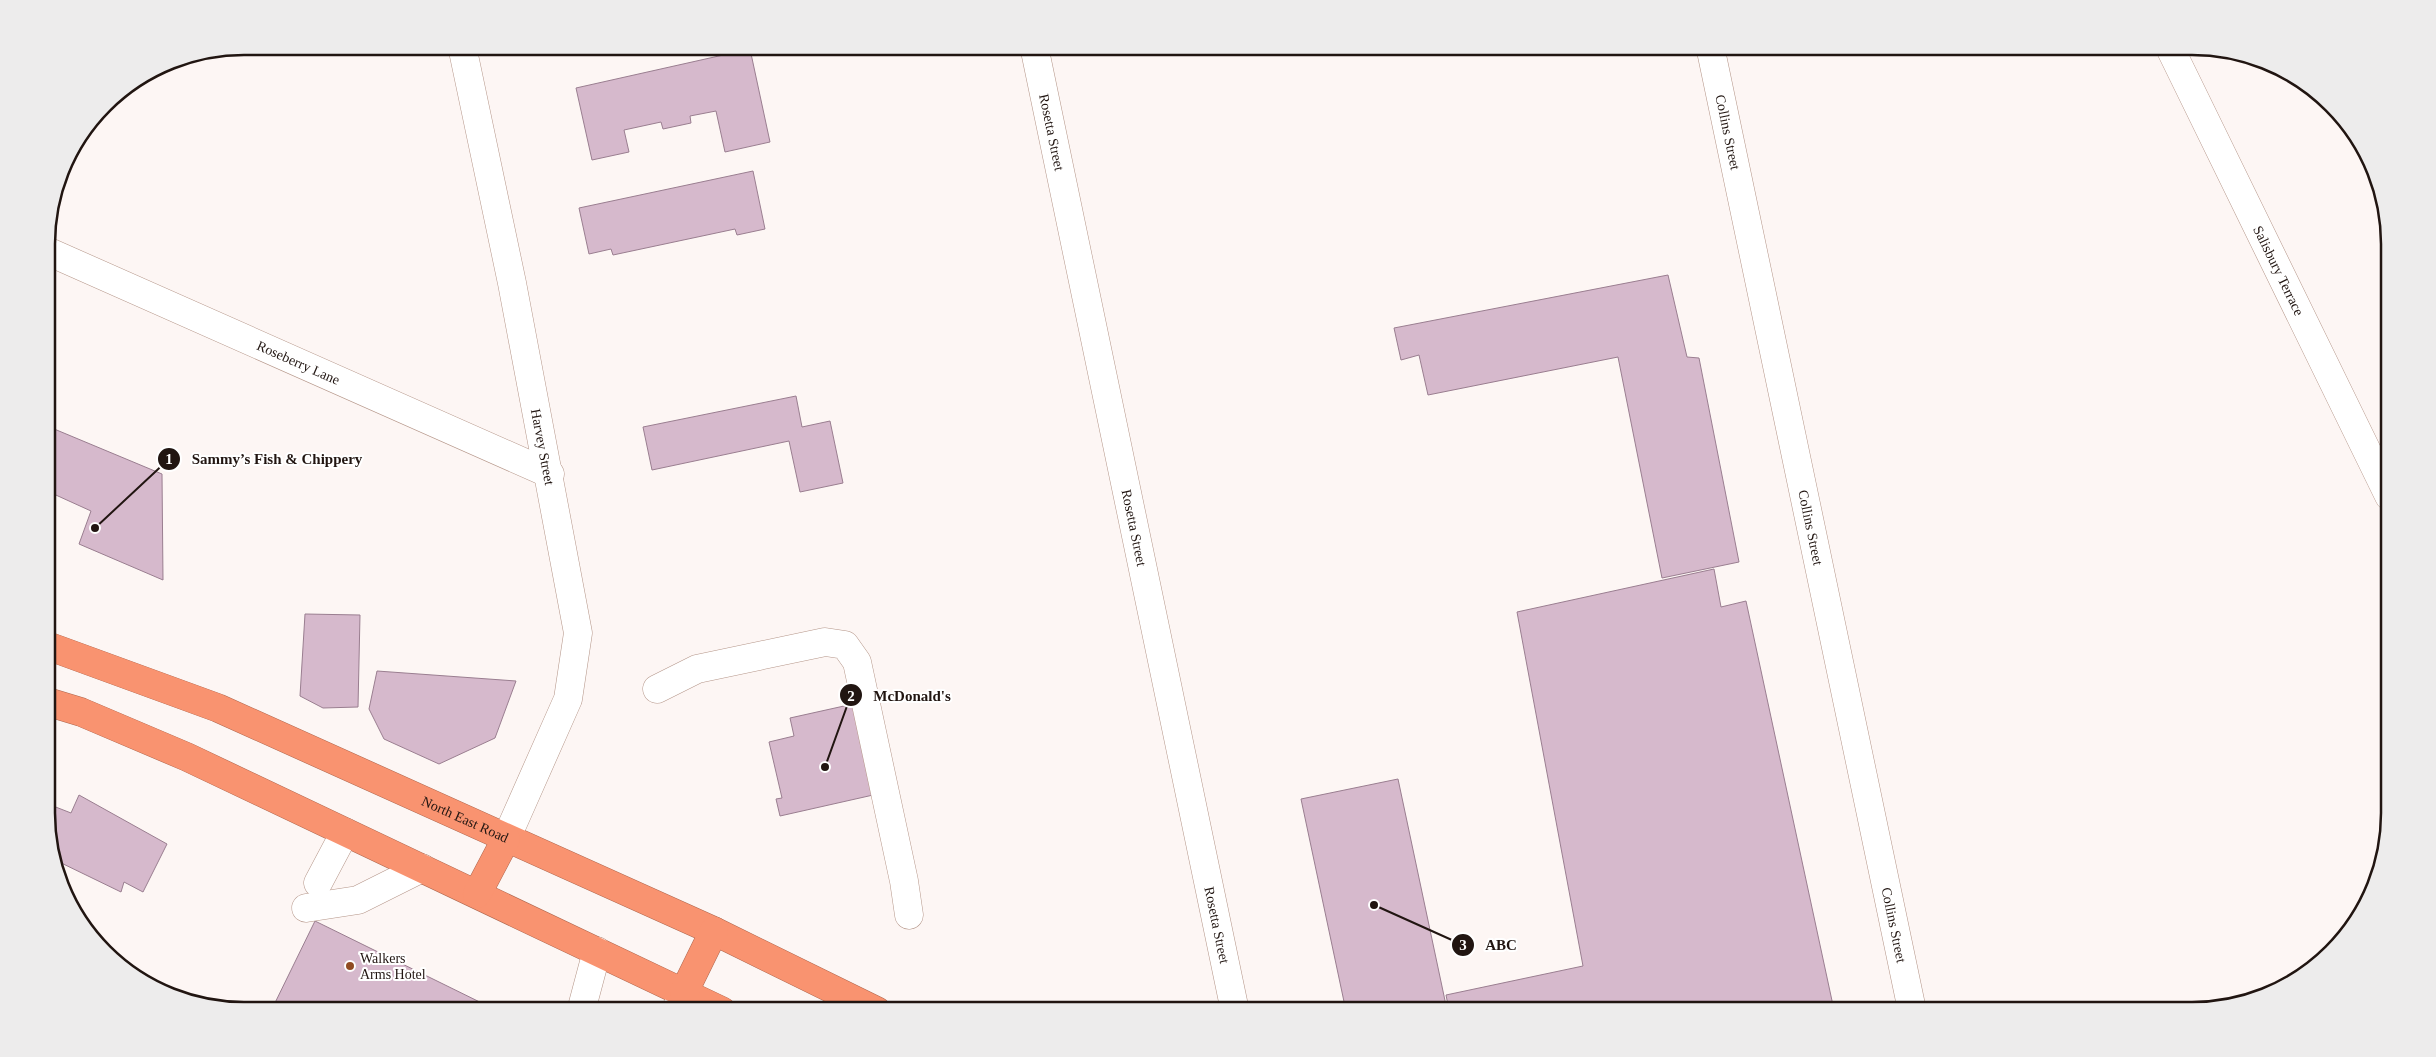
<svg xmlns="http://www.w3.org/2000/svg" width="2436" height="1057" font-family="'Times New Roman',serif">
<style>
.building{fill:#d6b9cc;stroke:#9a7e90}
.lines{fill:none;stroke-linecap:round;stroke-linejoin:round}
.minor-casing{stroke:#b59689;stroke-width:29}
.highway-casing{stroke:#ad674f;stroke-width:29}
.minor{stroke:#fff;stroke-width:28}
.highway{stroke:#f99370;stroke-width:28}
.poi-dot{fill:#904b22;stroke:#fff;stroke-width:2}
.labels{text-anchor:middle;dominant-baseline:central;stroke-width:4;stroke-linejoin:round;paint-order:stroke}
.street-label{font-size:14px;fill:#211511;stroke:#fff}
.poi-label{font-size:14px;fill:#211511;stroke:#fff;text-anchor:start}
.rim{fill:none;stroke:#211511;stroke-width:2.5}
.leader{fill:none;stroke:#211511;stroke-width:2}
.callout-dot{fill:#211511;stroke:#fff;stroke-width:2}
.mark-label{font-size:15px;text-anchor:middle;font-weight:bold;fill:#fff}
.callout-label{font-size:15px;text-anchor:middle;font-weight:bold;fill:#211511;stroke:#fff;stroke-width:4;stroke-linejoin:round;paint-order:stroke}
</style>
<rect width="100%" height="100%" fill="#fdf6f4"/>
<g class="building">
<path d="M750 49 770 142 725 152 716 111 690 116 691 123 663 129 661 122 624 130 629 152 592 160 576 88Z"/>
<path d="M753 171 765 229 737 235 735 229 613 255 611 249 589 254 579 208Z"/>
<path d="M1668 275 1687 357 1699 358 1739 562 1662 578 1618 357 1428 395 1419 355 1401 360 1394 328Z"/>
<path d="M796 396 802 427 830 421 843 483 800 492 789 441 652 470 643 427Z"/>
<path d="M47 426 162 474 163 580 79 544 91 511 47 491Z"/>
<path d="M1714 569 1721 607 1746 601 1834 1010H1449L1446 995 1583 966 1517 612Z"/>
<path d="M305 614 360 615 358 707 323 708 300 696Z"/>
<path d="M377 671 516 681 495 738 439 764 384 739 369 709Z"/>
<path d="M862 702 882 793 780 816 776 799 782 798 769 742 794 736 790 718Z"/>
<path d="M1398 779 1447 1010 1346 1011 1301 799Z"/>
<path d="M79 795 167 844 143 892 124 882 121 892 53 859 48 839V804L71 813Z"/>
<path d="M315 921 498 1011H271Z"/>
</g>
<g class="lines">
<defs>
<g id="minor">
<path id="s1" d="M462 46 512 283 578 633 568 699 506 839"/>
<path id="s2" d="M1034 46 1235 1011"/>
<path id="s3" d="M1710 46 1912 1010"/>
<path id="s4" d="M2169 46 2389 496"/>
<path id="s5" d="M47 251 550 474"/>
<path d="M657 689 697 669 825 642 845 645 857 662 904 881 909 915"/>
<path d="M318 883 345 832"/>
<path d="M306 908 358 900 422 868"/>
<path d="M581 1011 597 951"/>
<path d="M675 1011 684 992"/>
</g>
<g id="highway">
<path id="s6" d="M48 646 218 708 714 931 877 1011"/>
<path d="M48 702 81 712 187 757 722 1011"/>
<path d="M477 894 506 839"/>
<path d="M684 992 714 931"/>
</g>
</defs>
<use href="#minor" class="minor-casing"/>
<use href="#highway" class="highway-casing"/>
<use href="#minor" class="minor"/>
<use href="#highway" class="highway"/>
</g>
<circle class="poi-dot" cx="350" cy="966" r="5"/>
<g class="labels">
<g class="street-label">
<text stroke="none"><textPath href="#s2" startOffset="88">Rosetta Street</textPath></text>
<text stroke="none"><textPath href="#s3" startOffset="88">Collins Street</textPath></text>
<text stroke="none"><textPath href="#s4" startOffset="250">Salisbury Terrace</textPath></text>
<text stroke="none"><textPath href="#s5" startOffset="275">Roseberry Lane</textPath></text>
<text stroke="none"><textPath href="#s1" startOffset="409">Harvey Street</textPath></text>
<text stroke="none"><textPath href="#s2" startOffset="492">Rosetta Street</textPath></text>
<text stroke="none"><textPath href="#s3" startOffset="492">Collins Street</textPath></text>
<text stroke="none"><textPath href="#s6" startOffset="452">North East Road</textPath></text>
<text stroke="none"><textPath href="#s2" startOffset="898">Rosetta Street</textPath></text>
<text stroke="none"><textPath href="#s3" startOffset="898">Collins Street</textPath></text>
</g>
<g class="poi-label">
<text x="360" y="958">Walkers<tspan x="360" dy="16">Arms Hotel</tspan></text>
</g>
</g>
<path d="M0 0H2436V1057H0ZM244 55H2192A189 189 0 0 1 2381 244V813A189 189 0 0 1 2192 1002H244A189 189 0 0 1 55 813V244A189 189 0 0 1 244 55Z" fill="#edecec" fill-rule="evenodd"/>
<path class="rim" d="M244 55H2192A189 189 0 0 1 2381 244V813A189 189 0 0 1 2192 1002H244A189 189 0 0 1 55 813V244A189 189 0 0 1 244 55Z"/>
<path class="leader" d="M95 528L169 459M825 767L851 695M1374 905L1463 945"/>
<g class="callout-dot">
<circle cx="95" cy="528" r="5"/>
<circle cx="825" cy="767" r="5"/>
<circle cx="1374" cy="905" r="5"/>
<circle cx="169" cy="459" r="12"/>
<circle cx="851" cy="695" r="12"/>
<circle cx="1463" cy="945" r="12"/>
</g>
<g class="mark-label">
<text x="169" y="464">1</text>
<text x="851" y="701">2</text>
<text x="1463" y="950">3</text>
</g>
<g class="callout-label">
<text x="277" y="464">Sammy’s Fish &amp; Chippery</text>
<text x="912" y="701">McDonald's</text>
<text x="1501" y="950">ABC</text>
</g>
</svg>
